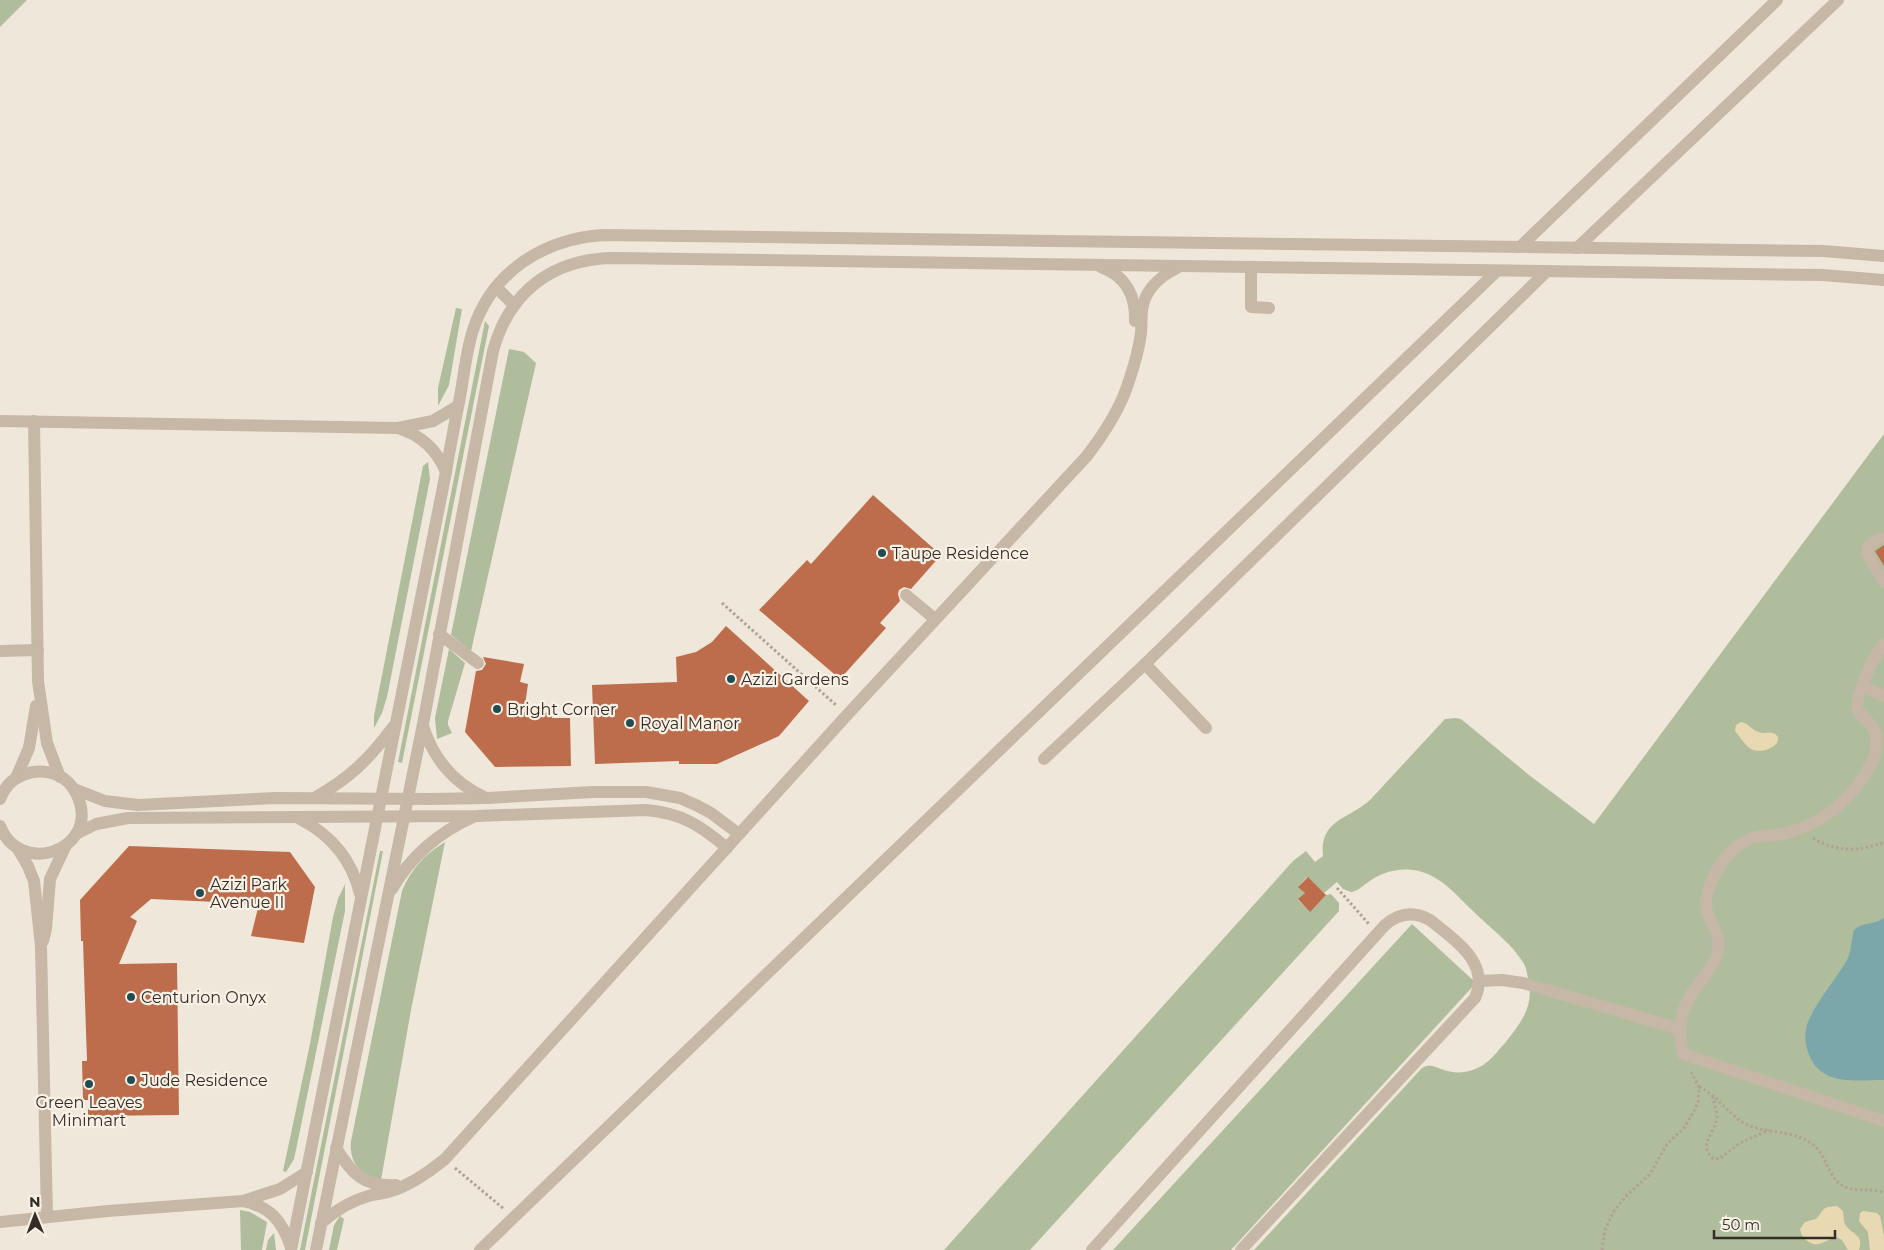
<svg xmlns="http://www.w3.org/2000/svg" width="1884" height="1250" font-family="Montserrat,sans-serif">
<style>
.green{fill:#b0bd9c}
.sand{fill:#e9d9b3}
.water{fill:#7ba6aa}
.building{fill:#bd6d4b}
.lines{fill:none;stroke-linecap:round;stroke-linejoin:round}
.path{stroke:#b2a192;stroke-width:3;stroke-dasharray:2.5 2.5;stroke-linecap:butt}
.minor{stroke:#c7b7a7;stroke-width:12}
.poi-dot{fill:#204c52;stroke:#f8f1e6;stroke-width:2}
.labels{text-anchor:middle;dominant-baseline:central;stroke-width:4.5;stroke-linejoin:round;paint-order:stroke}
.poi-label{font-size:16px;fill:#342c27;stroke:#f8f1e6;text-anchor:start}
</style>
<rect width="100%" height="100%" fill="#efe7da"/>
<g class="green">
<path d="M0 0H27L0 27Z"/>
<path d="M456 308 462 309 449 385 438 406V388Z"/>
<path d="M485 321 489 326 402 763 398 762Z"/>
<path d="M509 349 524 352 536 363 471 651 451 635Z"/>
<path d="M1884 434V1250H1254L1422 1068C1431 1063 1436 1068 1444 1070 1458 1075 1475 1072 1487 1062 1494 1057 1499 1049 1505 1043 1521 1023 1535 1005 1528 979 1527 973 1526 966 1522 961 1513 945 1488 926 1474 912 1456 895 1439 873 1413 870 1396 868 1380 873 1367 883 1361 887 1358 891 1351 892L1343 889 1337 882 1324 893 1307 877 1299 886 1305 893 1298 900 1310 911 1326 895 1331 894 1339 903V911L1030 1250H944L1293 861 1306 851 1315 862 1323 856C1319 820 1349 819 1370 800L1445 719 1456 718 1461 719 1529 775 1594 824Z"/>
<path d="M428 462 430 479 387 697 382 713 374 728V716L423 466Z"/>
<path d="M449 649 465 663 448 721V725L452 733 437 739 435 718Z"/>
<path d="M445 842 411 1010 381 1180C360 1174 349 1164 351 1141L402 891C411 869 425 854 445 842Z"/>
<path d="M380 851H383L305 1250H300Z"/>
<path d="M345 884V911L297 1145 294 1159 286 1172 283 1171 310 1044 333 917 338 899Z"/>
<path d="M1412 924 1476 983 1231 1250H1113Z"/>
<path d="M240 1210 250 1212 267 1222 262 1250H241Z"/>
<path d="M340 1216 344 1219 337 1250H329L334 1225Z"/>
<path d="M274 1233 276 1250H266L268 1240Z"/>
</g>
<g class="sand">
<path d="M1741 722C1749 723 1751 730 1759 732 1767 735 1772 729 1778 737 1780 748 1760 754 1751 749 1746 746 1739 736 1735 731L1736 725Z"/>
<path d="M1837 1206 1843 1211C1844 1216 1843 1223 1847 1227 1854 1235 1864 1236 1859 1250H1848L1842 1240 1837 1237C1824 1240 1818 1250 1806 1240 1802 1236 1801 1234 1800 1229L1805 1222 1816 1219C1825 1209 1821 1207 1837 1206Z"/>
<path d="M1863 1211 1877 1213 1880 1216 1884 1236V1250H1870L1868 1232 1859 1221 1860 1213Z"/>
</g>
<path class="water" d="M1884 918V1080C1855 1080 1820 1087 1808 1052 1805 1043 1804 1032 1808 1022 1817 1000 1835 981 1847 960 1852 950 1851 940 1854 930 1862 922 1874 925 1884 918Z"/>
<g class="building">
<path d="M873 495 941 555 911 589 904 587 899 590 898 594 900 601 880 623 886 628 840 679 759 610 807 560 811 564Z"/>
<path d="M1884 545V566L1875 551Z"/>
<path d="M726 626 809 701 779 736 717 764H679V761L595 764 592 685 677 682 676 657 696 652 712 642Z"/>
<path d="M483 657 524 664 520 682 528 684 524 712 552 713V718H570L571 766 495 767 465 732 476 671 482 670 486 664Z"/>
<path d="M129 846 290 852 315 887 304 943 251 936 259 904 151 899 130 917 137 921 119 964 177 963 179 1115 88 1116V1100H83L82 1061H87L83 941H81L80 900Z"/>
<path d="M1308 877 1326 895 1310 912 1298 899 1305 893 1298 887Z"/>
</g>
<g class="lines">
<g class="path">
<path d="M722 603 837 706"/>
<path d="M1813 838C1834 852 1861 852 1884 842"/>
<path d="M1337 888 1369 924"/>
<path d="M1699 1087C1719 1096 1729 1117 1750 1126 1770 1134 1794 1130 1812 1144 1828 1156 1827 1177 1843 1186 1856 1193 1871 1187 1884 1193"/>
<path d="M1713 1096C1713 1103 1717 1110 1717 1117 1716 1132 1698 1143 1712 1158L1719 1159 1740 1143 1769 1130"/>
<path d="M455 1168 504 1209"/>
<path d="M1602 1250 1605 1230 1614 1211 1627 1195 1650 1174 1667 1144 1684 1128 1695 1109 1698 1102 1699 1087 1690 1070"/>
</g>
<g class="minor">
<path d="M1520 247 1777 0"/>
<path d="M1577 248 1838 0"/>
<path d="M1101 267C1126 276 1136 296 1135 321"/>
<path d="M1251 267V307L1269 308"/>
<path d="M496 287 514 305"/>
<path d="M0 421 398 428C421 435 437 450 446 472"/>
<path d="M34 421 38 681 47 743 60 777"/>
<path d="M398 428 433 421 458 406"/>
<path d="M1880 538 1868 546 1867 553 1884 582"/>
<path d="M906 595 935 619"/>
<path d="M439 634 478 663"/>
<path d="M1884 644C1875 654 1853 698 1858 710 1860 716 1866 719 1870 724 1883 740 1874 761 1864 776 1846 803 1821 823 1790 832 1779 836 1767 835 1756 837 1738 841 1723 858 1715 874 1709 885 1704 899 1707 911 1712 929 1724 937 1716 957 1712 968 1704 977 1697 986 1681 1007 1677 1028 1683 1054L1884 1121"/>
<path d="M0 651 38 650"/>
<path d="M1145 664 1206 728"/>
<path d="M1863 686 1884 696"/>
<path d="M423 726C433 758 454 783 484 797"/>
<path d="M1044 759 1145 664 1547 271"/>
<path d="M16 778 29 748 36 706"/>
<path d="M74 789 105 801 138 805 276 798 430 799 487 798 593 792H646L680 798 696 805 711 813 739 834"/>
<path d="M316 797C350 778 370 758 393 727"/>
<path d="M0 799C4 788 12 779 23 775 36 769 51 771 63 778 72 784 77 793 80 803 94 852 19 876 0 826"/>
<path d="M300 819C331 835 352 860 360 894"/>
<path d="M76 834 96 824 128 818 477 816 646 810C681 813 700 825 727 848"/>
<path d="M18 849 28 866 34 881 41 946 47 1217"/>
<path d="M392 889C410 857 439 832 473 817"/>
<path d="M43 941 46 929 50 879 66 845"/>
<path d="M1479 981 1502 980 1523 983 1680 1029"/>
<path d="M336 1148C352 1174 364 1187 396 1185"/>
<path d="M243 1201 280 1189 307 1172"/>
<path d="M0 1222 108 1211 243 1201C271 1207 282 1221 291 1247"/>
<path d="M321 1223C336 1210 352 1200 372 1195 379 1194 385 1193 391 1191 411 1185 429 1172 445 1159L847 715 1086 457C1104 434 1120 410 1129 381 1134 366 1139 349 1141 333 1142 325 1141 318 1142 310 1145 289 1159 277 1177 268"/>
<path d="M291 1250 446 472C450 447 455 422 460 397 464 375 466 352 473 330 492 271 544 239 603 235L1823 251 1884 256"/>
<path d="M316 1250 423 724 493 351C509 292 552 259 613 258L1822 275 1884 280"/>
<path d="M480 1250 1497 271"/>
<path d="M1092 1250 1385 925C1399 913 1414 911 1430 920 1454 939 1491 963 1475 998L1241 1250"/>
</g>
</g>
<g class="poi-dot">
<circle cx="882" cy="553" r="5"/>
<circle cx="731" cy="679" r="5"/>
<circle cx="497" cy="709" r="5"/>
<circle cx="630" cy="723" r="5"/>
<circle cx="200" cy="893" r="5"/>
<circle cx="131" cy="997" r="5"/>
<circle cx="131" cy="1080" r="5"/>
<circle cx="89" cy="1084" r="5"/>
</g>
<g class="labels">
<g class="poi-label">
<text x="892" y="553">Taupe Residence</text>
<text x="741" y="679">Azizi Gardens</text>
<text x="507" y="709">Bright Corner</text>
<text x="640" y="723">Royal Manor</text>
<text x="210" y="884">Azizi Park<tspan x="210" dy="18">Avenue II</tspan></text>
<text x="141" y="997">Centurion Onyx</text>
<text x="141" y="1080">Jude Residence</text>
<text x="89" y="1102" text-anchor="middle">Green Leaves<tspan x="89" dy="18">Minimart</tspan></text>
</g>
</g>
<g transform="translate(35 1215) rotate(359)" stroke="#f8f1e6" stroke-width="4" paint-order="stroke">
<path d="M0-4L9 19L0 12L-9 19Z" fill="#342c27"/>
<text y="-8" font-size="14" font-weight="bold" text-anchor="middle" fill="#342c27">N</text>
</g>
<path d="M1714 1230v8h121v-8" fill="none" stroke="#342c27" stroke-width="2.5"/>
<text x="1722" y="1230" font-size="15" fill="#342c27" stroke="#f8f1e6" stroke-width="4" paint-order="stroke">50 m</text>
</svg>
